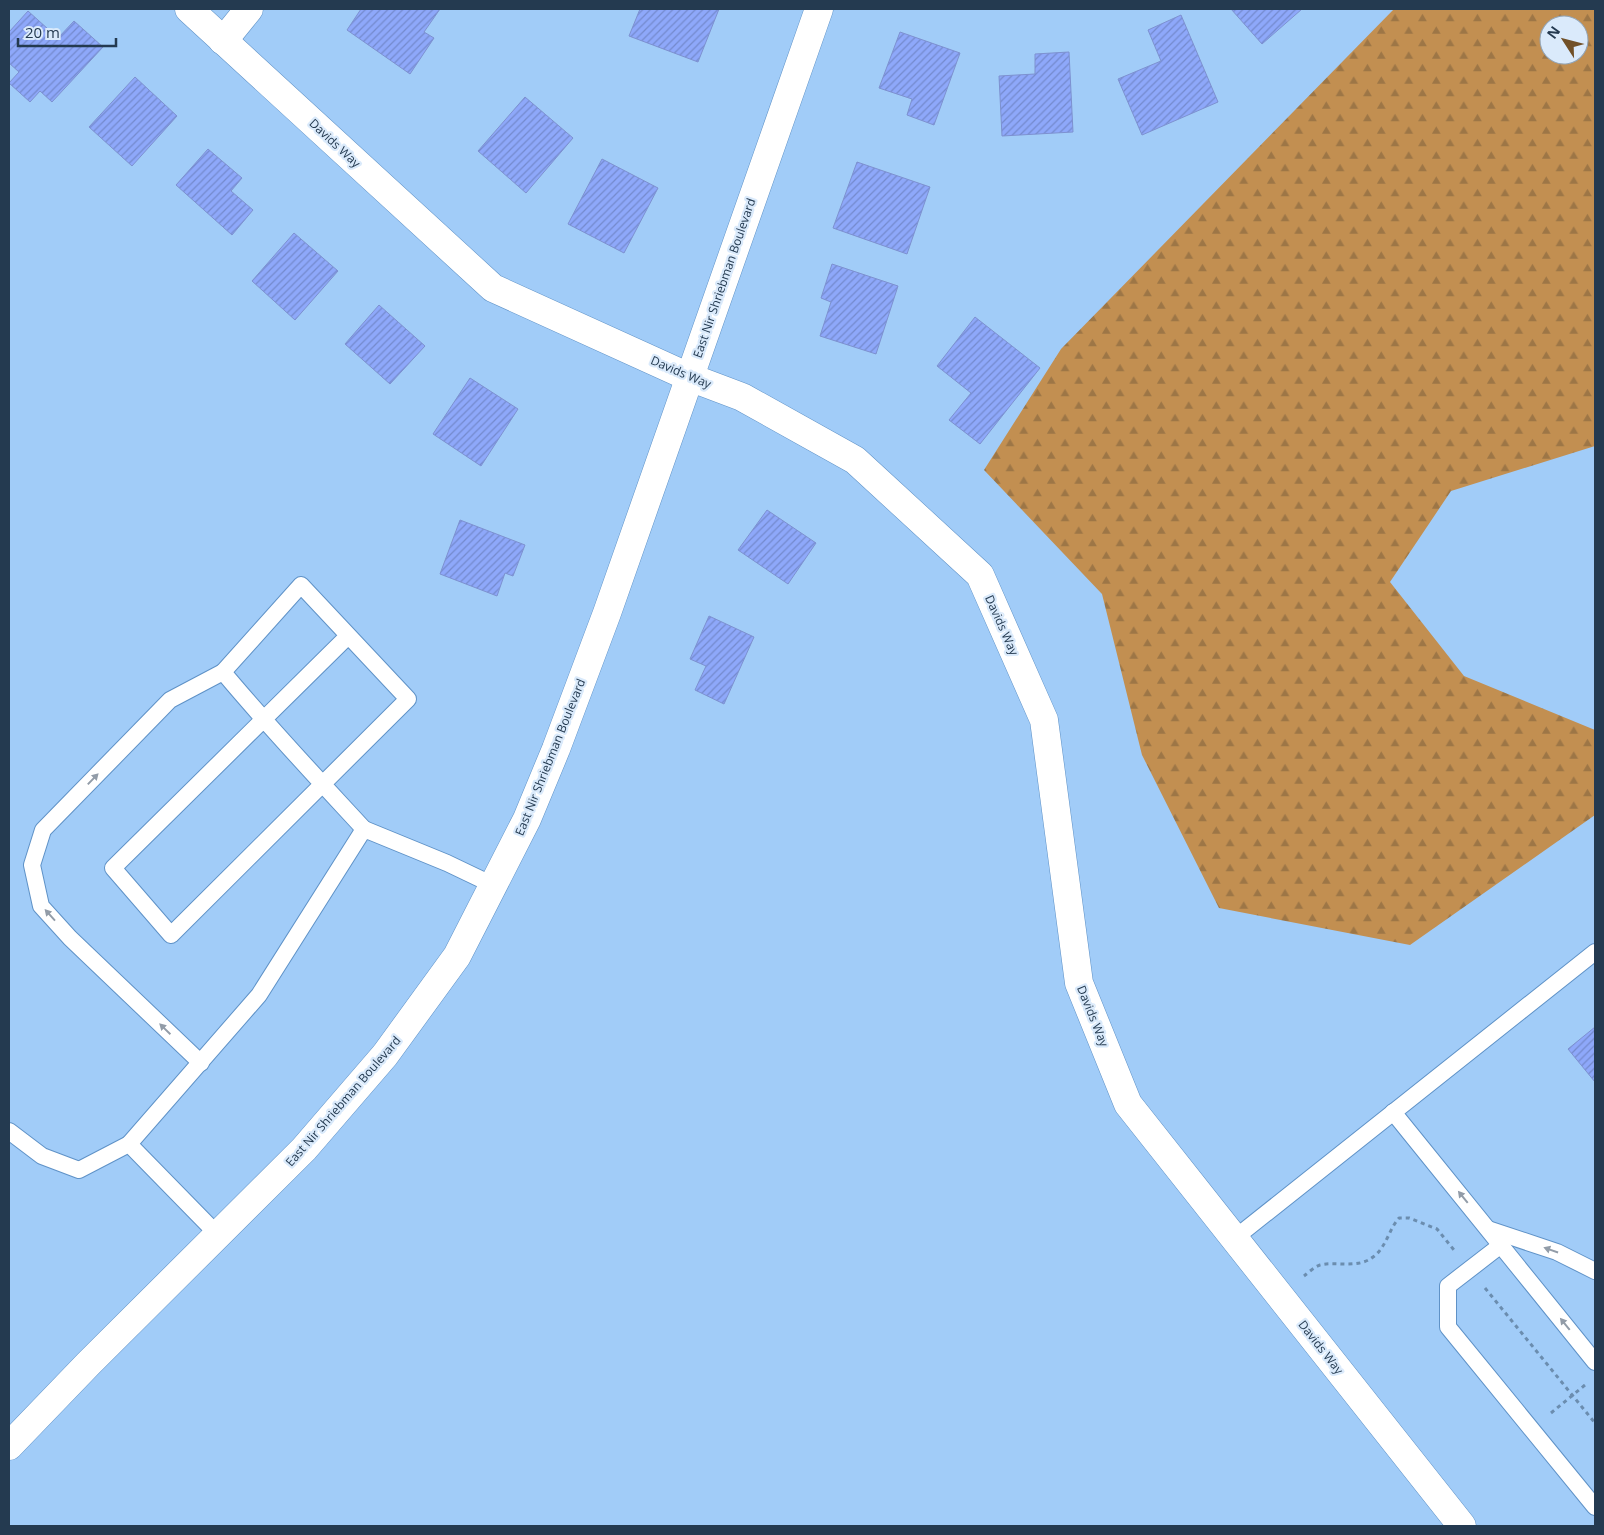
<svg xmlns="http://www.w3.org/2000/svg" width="1604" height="1535" font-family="'Open Sans',sans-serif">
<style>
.forest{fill:url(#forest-firs);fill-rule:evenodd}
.building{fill:url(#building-hatch);stroke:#7d91d0}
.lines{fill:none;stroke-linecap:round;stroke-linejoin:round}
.lane-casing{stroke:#5f92c7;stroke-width:18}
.street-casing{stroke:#5f92c7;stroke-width:29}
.path{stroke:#6b8daf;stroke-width:3;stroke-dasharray:4 4;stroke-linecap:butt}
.lane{stroke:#fff;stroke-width:16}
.street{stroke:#fff;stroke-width:28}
.oneway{fill:#929ca8}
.labels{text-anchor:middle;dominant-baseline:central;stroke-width:4.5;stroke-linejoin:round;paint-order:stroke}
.street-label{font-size:12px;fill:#243a50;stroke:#daeafb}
</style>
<defs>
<pattern id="forest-firs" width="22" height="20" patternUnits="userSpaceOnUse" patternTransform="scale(1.25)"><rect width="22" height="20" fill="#c28f51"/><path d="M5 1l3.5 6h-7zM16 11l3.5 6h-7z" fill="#9d7646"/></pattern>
<pattern id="building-hatch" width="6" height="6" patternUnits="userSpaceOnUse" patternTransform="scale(1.25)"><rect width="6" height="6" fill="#8ea8fa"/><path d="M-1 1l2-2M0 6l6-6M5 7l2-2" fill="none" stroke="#748acd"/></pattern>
</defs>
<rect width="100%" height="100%" fill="#a1ccf8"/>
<path class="forest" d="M1394 9H1595V446L1451 491 1390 582 1464 676 1595 730V815L1410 945 1219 908 1142 755 1102 594 984 470 1061 349ZM1549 25H1579V55H1549Z"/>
<g class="building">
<path d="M361 9H440L424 32 434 38 410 74 347 30Z"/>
<path d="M640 9H719L698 62 629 36Z"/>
<path d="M1231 9H1302L1262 44Z"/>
<path d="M28 11 58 38 74 21 103 47 52 102 40 91 30 102 9 83 19 72 9 63V32Z"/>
<path d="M1181 15 1218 102 1142 135 1118 79 1161 61 1148 30Z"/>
<path d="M900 32 960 53 934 125 907 115 912 99 879 88Z"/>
<path d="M1069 52 1073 132 1002 136 999 76 1035 74V54Z"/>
<path d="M135 77 177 116 132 166 89 127Z"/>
<path d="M525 97 573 138 526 193 478 151Z"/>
<path d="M208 149 242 178 231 191 253 210 232 235 176 185Z"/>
<path d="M602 159 658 188 624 253 568 224Z"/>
<path d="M857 162 930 187 907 254 833 228Z"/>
<path d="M294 233 338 271 295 320 252 281Z"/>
<path d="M832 264 898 286 876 354 820 336 831 302 821 298Z"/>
<path d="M379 305 425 346 390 384 345 344Z"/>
<path d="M975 317 1040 368 980 444 949 420 971 393 937 366Z"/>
<path d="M470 378 518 409 481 466 433 434Z"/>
<path d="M767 510 816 543 788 584 738 550Z"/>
<path d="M460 520 525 545 513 576 505 573 497 596 440 574Z"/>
<path d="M709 616 754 637 724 704 695 690 706 666 690 659Z"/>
<path d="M1595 1027V1082L1568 1049Z"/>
</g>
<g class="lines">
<defs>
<g id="lane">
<path d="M348 636 113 868 171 935 408 699 301 585 223 672C268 726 316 777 364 829"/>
<path d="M201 1063 70 938 41 906 32 865 43 830 170 700 223 672"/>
<path d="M1393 1112 1595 1362"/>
<path d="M9 1131 42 1156 79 1170 129 1144 218 1235"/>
<path d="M129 1144 259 995 364 829 447 863 493 885"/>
<path d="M1488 1229 1557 1252 1595 1271"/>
<path d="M1235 1238 1595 952"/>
<path d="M1501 1245 1448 1286V1327L1595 1507"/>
</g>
<g id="street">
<path d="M189 9 493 288 689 377 742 397 855 460 980 575 1044 720 1079 983 1128 1104 1462 1526"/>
<path d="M223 41 249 9"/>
<path d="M9 1446 88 1364 304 1149 385 1055 457 956 527 819 556 749 607 613 819 9"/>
</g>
</defs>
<use href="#lane" class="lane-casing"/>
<use href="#street" class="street-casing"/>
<g class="path">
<path d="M1304 1276C1308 1273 1314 1267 1320 1265 1337 1261 1358 1269 1373 1257 1386 1248 1389 1229 1399 1218H1409L1437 1229 1454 1250"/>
<path d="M1485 1288 1595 1423"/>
<path d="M1551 1413 1585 1385"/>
</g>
<use href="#lane" class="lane"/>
<use href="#street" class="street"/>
</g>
<defs><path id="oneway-solid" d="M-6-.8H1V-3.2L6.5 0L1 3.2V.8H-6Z" transform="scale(1.25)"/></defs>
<g class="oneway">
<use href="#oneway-solid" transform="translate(93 779) rotate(-46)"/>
<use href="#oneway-solid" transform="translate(50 915) rotate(-132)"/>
<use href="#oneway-solid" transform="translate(165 1029) rotate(-136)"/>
<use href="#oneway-solid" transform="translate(1463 1197) rotate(-129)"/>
<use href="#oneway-solid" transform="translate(1551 1250) rotate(-161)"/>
<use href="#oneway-solid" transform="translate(1565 1324) rotate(-129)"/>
</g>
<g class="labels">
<g class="street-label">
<text transform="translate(335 143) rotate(43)">Davids Way</text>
<text transform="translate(724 278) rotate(-71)">East Nir Shriebman Boulevard</text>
<text transform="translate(681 372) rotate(23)">Davids Way</text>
<text transform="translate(1002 625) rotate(66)">Davids Way</text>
<text transform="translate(550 757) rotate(-68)">East Nir Shriebman Boulevard</text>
<text transform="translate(1093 1016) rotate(68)">Davids Way</text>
<text transform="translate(343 1101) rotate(-49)">East Nir Shriebman Boulevard</text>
<text transform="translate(1321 1347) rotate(52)">Davids Way</text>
</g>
</g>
<rect width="1604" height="1535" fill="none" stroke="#243a50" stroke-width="20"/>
<g transform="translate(1564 40) rotate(306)"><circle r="24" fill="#daeafb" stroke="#91a4b7"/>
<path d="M0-4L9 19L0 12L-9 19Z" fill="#715027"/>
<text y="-8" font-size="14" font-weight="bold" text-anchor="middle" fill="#243a50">N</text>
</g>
<path d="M18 38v8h98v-8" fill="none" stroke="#243a50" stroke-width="2.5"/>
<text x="25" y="38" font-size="15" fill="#243a50" stroke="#daeafb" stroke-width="4" paint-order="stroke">20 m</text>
</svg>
